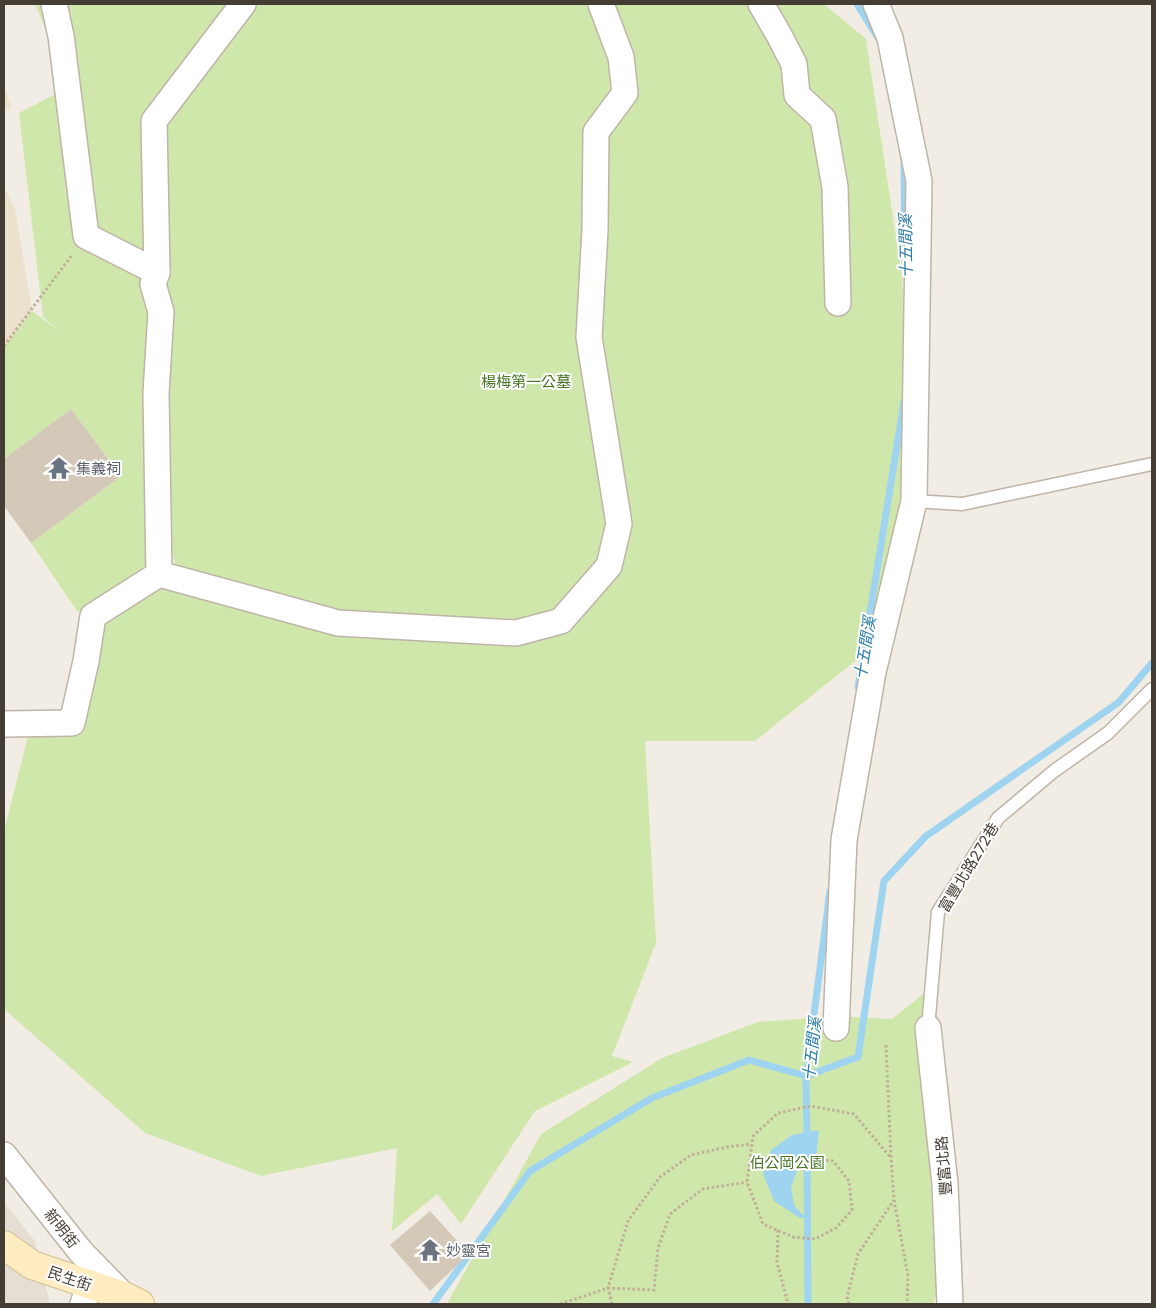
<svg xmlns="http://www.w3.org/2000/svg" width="1156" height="1308" font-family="Lato,'Noto Sans TC',sans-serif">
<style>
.residential{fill:#e6ded2}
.education{fill:#ece1cd}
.green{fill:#d0e7ac}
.water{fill:#9fd4f1}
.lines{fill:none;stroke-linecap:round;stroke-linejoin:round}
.stream{stroke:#9fd4f1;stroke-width:7}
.building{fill:#d4c8b9}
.lane-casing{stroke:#beb4a7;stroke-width:15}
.street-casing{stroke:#beb4a7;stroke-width:28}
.secondary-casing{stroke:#d3be93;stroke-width:30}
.path{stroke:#c0af98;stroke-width:3;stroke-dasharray:2.5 2.5;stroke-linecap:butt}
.lane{stroke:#fff;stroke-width:12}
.street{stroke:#fff;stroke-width:25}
.secondary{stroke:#ffecc1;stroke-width:28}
.labels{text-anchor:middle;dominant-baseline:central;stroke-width:4;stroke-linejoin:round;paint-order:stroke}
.park-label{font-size:15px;fill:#4a7627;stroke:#fff}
.worship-label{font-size:15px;fill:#5b616d;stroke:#fff;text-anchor:start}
.street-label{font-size:15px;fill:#443d34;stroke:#fff}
.water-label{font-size:16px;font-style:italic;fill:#2b7ca9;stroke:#fff}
</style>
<rect width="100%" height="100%" fill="#f2ede4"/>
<path class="residential" d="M4 1202 35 1241 50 1304H4Z"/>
<g class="education">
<path d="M4 88 12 107 4 111Z"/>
<path d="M4 188 15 209 32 311 4 352Z"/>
</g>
<g class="green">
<path d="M35 4H824L866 39 902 277 912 450 899 626 755 741H645L656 943 612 1056 633 1062 535 1111 461 1224 437 1194 392 1231 397 1148 261 1176 145 1133 4 1009V831L30 728 70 721 102 622 177 576 146 404 159 574 93 616 77 611 31 543 121 476 71 409 4 459V348L32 311 61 332 43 317 19 113 69 87Z"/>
<path d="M927 991 923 1010 929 1160 938 1290 933 1304H447L541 1134 662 1058 758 1022 837 1016 892 1019Z"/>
</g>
<path class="water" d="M819 1130 816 1159 799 1166 791 1187 794 1205 802 1214 808 1218H800L774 1201 763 1174 771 1150 792 1135Z"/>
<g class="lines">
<g class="stream">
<path d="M857 4 878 38"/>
<path d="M904 162 905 264"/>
<path d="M858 687 904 402"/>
<path d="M807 1141 806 1076 830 891"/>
<path d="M807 1155 808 1304"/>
<path d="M433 1304 530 1171 652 1098 749 1060 806 1076 858 1057 884 881 926 836 1119 702 1152 663"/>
</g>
</g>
<g class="building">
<path d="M71 409 121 476 31 543 4 506V459Z"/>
<path d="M430 1211 469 1254 430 1291 390 1245Z"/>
</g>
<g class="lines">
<defs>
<g id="lane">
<path d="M914 501 962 504 1152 464"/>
<path d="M928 1028 938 912 998 818 1054 771 1108 733 1152 689"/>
</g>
<g id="street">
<path d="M54 4 61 36 86 236 157 272"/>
<path d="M761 4 779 35 794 64 797 95 823 119 835 187 838 303"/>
<path d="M159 574 156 393 161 312 153 284 157 272 154 121 243 4"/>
<path d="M4 724 72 723 86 661 93 616 159 574 338 623 516 633 561 621 609 566 619 524 589 337 595 230 596 132 625 93 621 57 601 4"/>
<path d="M836 1028 844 840 873 672 914 501 919 181 890 38 876 4"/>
<path d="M928 1028 945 1184 950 1304"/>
<path d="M4 1155 81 1252 124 1296"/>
<path d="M83 1304 90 1284"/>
</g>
<path id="secondary" d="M4 1245 32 1265 124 1296 140 1304"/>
</defs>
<use href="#lane" class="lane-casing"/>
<use href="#street" class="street-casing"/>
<use href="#secondary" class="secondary-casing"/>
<g class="path">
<path d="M4 346 72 255"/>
<path d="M886 1045 891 1158 894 1200 908 1276 907 1304"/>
<path d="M816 1159 833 1161 849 1181 852 1210 836 1228 815 1239 793 1237 763 1224 747 1182 753 1136 778 1113 811 1106 854 1114 891 1158"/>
<path d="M778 1230 777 1262 788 1304"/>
<path d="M560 1304 608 1288 654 1290 658 1248 670 1214 703 1189 747 1182"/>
<path d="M612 1304 608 1288 628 1221 660 1177 691 1155 727 1147 751 1144"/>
<path d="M849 1304 847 1297 858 1254 894 1200"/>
</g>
<use href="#lane" class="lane"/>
<use href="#street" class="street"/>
<use href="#secondary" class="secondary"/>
</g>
<defs>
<symbol id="temple-bare" viewBox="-9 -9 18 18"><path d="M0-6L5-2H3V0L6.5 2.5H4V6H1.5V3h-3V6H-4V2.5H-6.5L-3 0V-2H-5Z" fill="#6b7280" stroke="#fff" stroke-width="2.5" paint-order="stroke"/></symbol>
</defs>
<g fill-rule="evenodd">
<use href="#temple-bare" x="43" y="452" width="32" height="32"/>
<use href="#temple-bare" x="414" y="1234" width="32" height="32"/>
</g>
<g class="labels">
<g class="park-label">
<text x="526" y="381">楊梅第一公墓</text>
<text x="787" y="1162">伯公岡公園</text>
</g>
<g class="worship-label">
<text x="76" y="468">集義祠</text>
<text x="446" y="1250">妙靈宮</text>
</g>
<g class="street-label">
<text transform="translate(968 867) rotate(-59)">富豐北路272巷</text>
<text transform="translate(943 1166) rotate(-95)">豐富北路</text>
<text transform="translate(62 1228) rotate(52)">新明街</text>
<text transform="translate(70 1278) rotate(19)">民生街</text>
</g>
<g class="water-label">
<text transform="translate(905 246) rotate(-91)">十五間溪</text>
<text transform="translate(864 648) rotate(-81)">十五間溪</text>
<text transform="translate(811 1049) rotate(-84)">十五間溪</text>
</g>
</g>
<rect width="1156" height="1308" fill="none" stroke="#443d34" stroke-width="10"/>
</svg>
